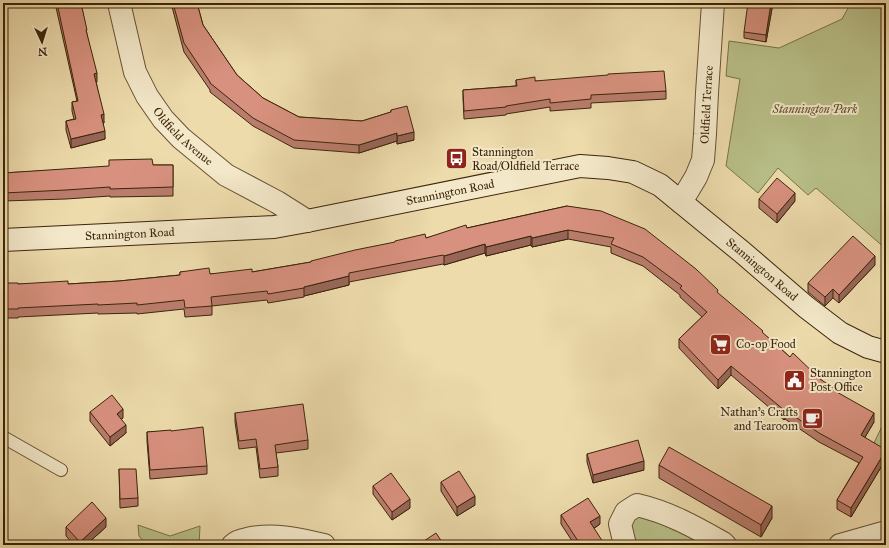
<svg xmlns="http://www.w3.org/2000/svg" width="889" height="548" font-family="'IM FELL Great Primer',serif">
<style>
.green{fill:#b9c089;stroke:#7a7249}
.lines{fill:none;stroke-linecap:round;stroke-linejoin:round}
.service-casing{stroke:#685232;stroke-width:14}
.minor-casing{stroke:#685232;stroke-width:24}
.secondary-casing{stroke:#3c2509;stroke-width:24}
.service{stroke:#f3e8c9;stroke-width:12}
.minor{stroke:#f3e8c9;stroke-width:22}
.secondary{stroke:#f3e8c9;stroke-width:22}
.wall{fill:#ba7d6d;stroke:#3c2509}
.shaded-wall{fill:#976659;stroke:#3c2509}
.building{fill:#d8917f;stroke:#3c2509}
.labels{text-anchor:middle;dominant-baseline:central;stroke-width:4;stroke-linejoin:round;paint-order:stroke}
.street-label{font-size:12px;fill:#3c2509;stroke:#f3e8c9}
.park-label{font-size:12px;font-style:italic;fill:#5b4c29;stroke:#f3e8c9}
.poi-label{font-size:12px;fill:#3c2509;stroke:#f3e8c9;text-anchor:start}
</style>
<rect width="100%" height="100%" fill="#eddbac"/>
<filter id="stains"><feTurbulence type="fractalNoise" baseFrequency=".005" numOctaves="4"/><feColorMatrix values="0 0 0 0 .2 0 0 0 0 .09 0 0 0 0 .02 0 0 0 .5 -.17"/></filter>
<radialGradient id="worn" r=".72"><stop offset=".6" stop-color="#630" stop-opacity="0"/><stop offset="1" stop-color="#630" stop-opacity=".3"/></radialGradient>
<g class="green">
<path d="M851 3H886V249L816 188 808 195 778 168 758 193 726 166 740 79 726 76 729 41 779 48 842 19Z"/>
<path d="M886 418V451L873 445Z"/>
<path d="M644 514 708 545H634L629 523 633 515Z"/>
<path d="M138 525 170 536 200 526 199 545H146L139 536Z"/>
</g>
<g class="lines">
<defs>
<path id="service" d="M3 437 61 470"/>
<g id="minor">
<path id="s1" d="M119 3 135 72 147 96 163 119 181 138 226 175 277 202 307 221"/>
<path id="s2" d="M681 202 696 177 703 160 705 134 707 93 713 3"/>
<path d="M233 545C237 541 241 540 247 539 273 533 298 539 324 545"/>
<path d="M625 545 620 524 626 512 637 505C668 512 695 527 723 543L725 545"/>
<path d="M840 545 886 532"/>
</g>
<g id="secondary">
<path id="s3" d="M3 240 274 227 307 221 580 166 608 168 633 172 660 185 742 252 806 307 840 333 868 347 886 352"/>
</g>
</defs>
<use href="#service" class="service-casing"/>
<use href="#minor" class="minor-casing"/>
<use href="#secondary" class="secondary-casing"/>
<use href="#service" class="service"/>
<use href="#minor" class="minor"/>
<use href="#secondary" class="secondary"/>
</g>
<g class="wall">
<path d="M55 3H81L104 123H103L105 139 71 148 66 130V121L74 119 72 111V102L77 101Z"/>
<path d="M171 3H197L203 25 237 75 263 98 299 117 362 121 391 112V110L414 140 397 144V141L359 153 294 148 253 126 210 92V90L184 52Z"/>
<path d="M651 3H679L678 6 651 4Z"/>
<path d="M773 3 766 42 744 38V32Z"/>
<path d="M516 80 535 81 666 91V99L591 103V108L550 111V107L506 114V115L464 119 463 98V90L516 86Z"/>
<path d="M153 165H173V196L110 197V196L66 199 3 201V173Z"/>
<path d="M759 199 795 201 777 223 759 208Z"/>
<path d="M567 206 718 294 790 357 820 379 874 422 865 437 886 459 851 517 837 509V500L859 463 819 442 785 419 784 420 731 375 718 389 679 348V339L702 317 680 297V295L643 266 611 253V247L568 239 532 247 531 245 486 256 485 253 444 265 443 264 349 282V285L304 296V297L268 303 267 300 212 306V315L185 317 184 309 137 314V313L98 314V313L18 317V318H3V283L18 284H68L119 281 180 275V272L210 274 252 272 311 262 426 238 467 228Z"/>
<path d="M875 265 839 303 833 298 825 306 808 292V283Z"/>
<path d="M90 412 123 418 121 419 126 433 110 446 90 421Z"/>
<path d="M235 413 308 440V449L276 453 278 467V476L260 478 256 447 239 449 235 422Z"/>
<path d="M171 431 207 466V474L150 479 147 441V432Z"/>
<path d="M587 454 644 470 593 483 587 462Z"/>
<path d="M659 465 772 518 761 537 659 478Z"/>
<path d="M119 469 138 498V506L120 508Z"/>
<path d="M441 482 475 505 457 516 441 491Z"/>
<path d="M373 486 410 508 392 520 373 494Z"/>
<path d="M561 515 600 524 574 544 561 524Z"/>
<path d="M66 527H106L86 545H74L66 536Z"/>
</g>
<g class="shaded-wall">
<path d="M771 3H773L766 42V35Z"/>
<path d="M97 73V82H94V74Z"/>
<path d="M104 114V123L101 124V115Z"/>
<path d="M105 131V139L71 148V139Z"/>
<path d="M414 132V140L397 144V136Z"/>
<path d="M397 133V141L359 153V145Z"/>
<path d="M795 193V201L777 223V214Z"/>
<path d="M568 230V239L532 247V238Z"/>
<path d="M531 236V245L486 256V247Z"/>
<path d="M485 244V253L444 265V256Z"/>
<path d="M875 256V265L839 303V295Z"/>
<path d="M349 276V285L304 296V287Z"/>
<path d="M833 289V298L825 306V297Z"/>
<path d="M731 366V375L718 389V380Z"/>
<path d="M123 409V418L117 423V414Z"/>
<path d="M784 410H785V419L784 420Z"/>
<path d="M874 413V422L861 444V435Z"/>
<path d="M126 425V433L110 446V437Z"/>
<path d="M886 450V459L851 517V508Z"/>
<path d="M644 461V470L593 483V475Z"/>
<path d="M475 496V505L457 516V507Z"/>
<path d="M410 499V508L392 520V512Z"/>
<path d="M772 506V518L761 537V525Z"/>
<path d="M600 516V524L590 531V522Z"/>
<path d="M106 518V527L86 545H80V542Z"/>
</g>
<g class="building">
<path d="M57 3H81L87 30H86L97 73 94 74 104 114 101 115 105 131 71 139 66 121 76 119 72 102 78 101Z"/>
<path d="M173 3H197L203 25 237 75 263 98 299 117 362 121 391 112V110L407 106 414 132 397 136V133L359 145 294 140 253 118 210 83V82L184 43Z"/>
<path d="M748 3H771L766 35 744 32Z"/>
<path d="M664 71 666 91 591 95V99L550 103V99L506 106V107L464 111 463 90 517 86 516 80 535 77V81L608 75V74Z"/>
<path d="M152 159 153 165H173V187L110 189V187L66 190 3 193V173L109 166V160Z"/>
<path d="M777 178 795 193 777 214 759 199Z"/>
<path d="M567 206 601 211 645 229 696 269 718 290 717 292 763 331 762 332 790 357 793 353 820 379 835 389V391L874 413 861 435 886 450 851 508 837 500 863 457 819 433 785 410H784L731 366 718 380 679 339 707 312 680 288 682 286 643 257 611 244 614 238 568 230 532 238 531 236 486 247 485 244 444 256 443 255 349 273V276L304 287V288L268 294 267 291 211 297 212 306 185 308 184 300 137 305V303L98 305V304L18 308V309H3V283H18V284L68 281V284L119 281 180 275V272L209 268 210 274 252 269V272L311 262V261L355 250 395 242V241L425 234 426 238 466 225 467 228Z"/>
<path d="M853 236 875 256 839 295 833 289 825 297 808 283Z"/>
<path d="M112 395 123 409 117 414 126 425 110 437 90 412Z"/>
<path d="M303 404 308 440 275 445 278 467 260 469 256 439 239 441 235 413Z"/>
<path d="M203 427 207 466 150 470 147 432 171 430V431Z"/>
<path d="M638 440 644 461 593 475 587 454Z"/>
<path d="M669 447 772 506 761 525 659 465Z"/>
<path d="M119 469H136L138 498 120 499Z"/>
<path d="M459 471 475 496 457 507 441 482Z"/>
<path d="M391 473 410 499 392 512 373 486Z"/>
<path d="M588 498 600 516 590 522 605 545H571L578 541 561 515Z"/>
<path d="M92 502 106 518 80 542 66 527Z"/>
<path d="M436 533 444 545H418Z"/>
<path d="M508 540 511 545H500Z"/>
</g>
<defs>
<symbol id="bus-square" viewBox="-11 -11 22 22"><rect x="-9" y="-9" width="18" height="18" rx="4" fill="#8f2418" stroke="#f3e8c9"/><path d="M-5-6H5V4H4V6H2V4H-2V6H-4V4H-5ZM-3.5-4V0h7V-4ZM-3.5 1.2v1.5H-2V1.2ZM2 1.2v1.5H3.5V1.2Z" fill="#fff"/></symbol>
<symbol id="supermarket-square" viewBox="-11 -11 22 22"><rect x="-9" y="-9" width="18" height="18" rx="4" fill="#8f2418" stroke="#f3e8c9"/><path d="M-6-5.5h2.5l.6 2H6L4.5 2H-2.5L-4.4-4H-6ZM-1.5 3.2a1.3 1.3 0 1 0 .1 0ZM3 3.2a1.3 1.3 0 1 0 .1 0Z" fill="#fff"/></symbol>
<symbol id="civic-square" viewBox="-11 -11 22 22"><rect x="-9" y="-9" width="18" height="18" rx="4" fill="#8f2418" stroke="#f3e8c9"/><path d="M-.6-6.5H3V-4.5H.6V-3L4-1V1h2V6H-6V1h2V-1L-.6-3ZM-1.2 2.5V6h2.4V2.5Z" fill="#fff"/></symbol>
<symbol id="cafe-square" viewBox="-11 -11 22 22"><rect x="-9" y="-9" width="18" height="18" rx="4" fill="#8f2418" stroke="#f3e8c9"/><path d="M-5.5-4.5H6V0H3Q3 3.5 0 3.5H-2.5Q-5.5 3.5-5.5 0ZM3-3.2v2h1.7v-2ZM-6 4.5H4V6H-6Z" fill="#fff"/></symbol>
</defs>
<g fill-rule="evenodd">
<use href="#bus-square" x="444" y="146" width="25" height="25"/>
<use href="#supermarket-square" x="708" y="332" width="25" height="25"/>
<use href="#civic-square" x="782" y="368" width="25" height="25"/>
<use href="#cafe-square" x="800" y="406" width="25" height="25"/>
</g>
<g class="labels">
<g class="street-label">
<text stroke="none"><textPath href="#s2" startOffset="103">Oldfield Terrace</textPath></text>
<text stroke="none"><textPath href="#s1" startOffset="152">Oldfield Avenue</textPath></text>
<text stroke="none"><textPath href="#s3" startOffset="451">Stannington Road</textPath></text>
<text stroke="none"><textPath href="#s3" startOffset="127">Stannington Road</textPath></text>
<text stroke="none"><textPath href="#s3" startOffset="799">Stannington Road</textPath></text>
</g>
<g class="park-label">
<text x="815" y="109">Stannington Park</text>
</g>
<g class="poi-label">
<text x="472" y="152">Stannington<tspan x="472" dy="14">Road/Oldfield Terrace</tspan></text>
<text x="736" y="344">Co-op Food</text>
<text x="810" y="373">Stannington<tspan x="810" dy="14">Post Office</tspan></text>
<text x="798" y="412" text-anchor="end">Nathan's Crafts<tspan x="798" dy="14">and Tearoom</tspan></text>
</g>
</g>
<rect width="889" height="548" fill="none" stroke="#eddbac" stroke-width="16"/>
<rect x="4" y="4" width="881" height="540" fill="none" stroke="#3c2509" stroke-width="2"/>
<rect x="8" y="8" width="873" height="532" fill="none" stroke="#3c2509"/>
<g transform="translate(42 42) rotate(176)" stroke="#f3e8c9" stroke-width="3" paint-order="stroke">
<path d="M0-3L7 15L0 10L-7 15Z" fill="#3c2509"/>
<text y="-6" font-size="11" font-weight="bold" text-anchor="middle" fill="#3c2509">N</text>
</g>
<rect width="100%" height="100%" filter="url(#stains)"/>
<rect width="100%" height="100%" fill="url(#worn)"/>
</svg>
